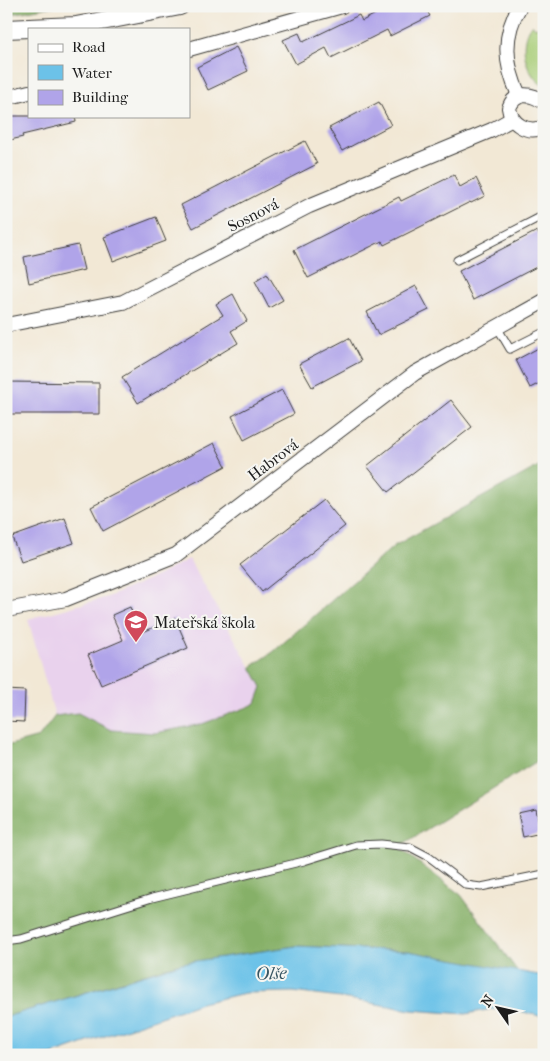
<svg xmlns="http://www.w3.org/2000/svg" width="550" height="1061" font-family="'IM FELL French Canon',serif">
<style>
.built{fill:#e9d2ed}
.green{fill:#a8cd77;stroke:#62744a}
.forest{fill:#86b068;stroke:#516642}
.water{fill:#6cc2e8;stroke:#446f82}
.building{fill:#b0a4e9}
.lines{fill:none;stroke-linecap:round;stroke-linejoin:round}
.service-casing{stroke:#3c3b38;stroke-width:9}
.minor-casing{stroke:#3c3b38;stroke-width:16}
.tertiary-casing{stroke:#3c3b38;stroke-width:20}
.service{stroke:#fff;stroke-width:7}
.minor{stroke:#fff;stroke-width:14}
.tertiary{stroke:#fff;stroke-width:18}
.labels{text-anchor:middle;dominant-baseline:central;stroke-width:4;stroke-linejoin:round;paint-order:stroke}
.street-label{font-size:16px;fill:#1c1c1c;stroke:#f6f6f2}
.poi-label{font-size:16px;fill:#1c1c1c;stroke:#f6f6f2;text-anchor:start}
.water-label{font-size:18px;font-style:italic;fill:#385663;stroke:#f6f6f2}
</style>
<rect width="100%" height="100%" fill="#f6f6f2"/>
<filter id="ink" filterUnits="userSpaceOnUse"><feTurbulence type="fractalNoise" baseFrequency=".02" numOctaves="2"/><feDisplacementMap in="SourceGraphic" scale="10" xChannelSelector="R" yChannelSelector="G"/><feConvolveMatrix kernelMatrix="1 2 1 2 8 2 1 2 1" color-interpolation-filters="sRGB"/></filter>
<filter id="wash" filterUnits="userSpaceOnUse"><feTurbulence type="fractalNoise" baseFrequency=".0096" numOctaves="4" result="noise"/><feDisplacementMap in="SourceGraphic" scale="20" xChannelSelector="R" yChannelSelector="G"/><feGaussianBlur stdDeviation="1.12" result="paint"/><feColorMatrix in="noise" values="0 0 0 0 0 0 0 0 0 0 0 0 0 0 0 0 0 1.4 0 .05"/><feComposite in="paint" operator="in"/></filter>
<g filter="url(#wash)">
<rect width="100%" height="100%" fill="#f2e8d5"/>
<path class="built" d="M189 559 262 687 256 703 202 724 155 733 111 730 78 713 55 716 28 619 108 597 157 576Z"/>
<path class="green" d="M532 24 535 28 540 26 543 34 539 36 544 48V86C525 75 517 41 532 24Z"/>
<g class="forest">
<path d="M6 6H54L6 15Z"/>
<path d="M544 463V757L398 847 461 895 519 973 408 951 296 946 177 964 6 1017V746L39 737 55 716 78 713 111 730 155 733 202 724 248 707 256 703 262 687 251 667 273 652 394 546Z"/>
</g>
<path class="water" d="M296 946 408 951 544 976V1017L503 1007 466 1014 411 1010 348 999 293 992 245 993 201 1003 50 1055H6V1017L182 963Z"/>
<g id="blocks">
<g class="building">
<path d="M391 6H424L430 16 390 36 387 30 331 58 326 48 296 64 283 40 299 33 303 42 359 15 362 21Z"/>
<path d="M236 47 248 71 208 90 197 67Z"/>
<path d="M379 102 391 125 342 151 329 128Z"/>
<path d="M6 116H75L76 122 22 135 23 137 6 141Z"/>
<path d="M305 141 317 164 193 228 181 205Z"/>
<path d="M454 175 460 187 476 178 485 196 471 203 470 202 384 245 382 241 308 278 294 250 399 197 401 201Z"/>
<path d="M156 217 166 241 113 261 104 237Z"/>
<path d="M537 231 544 245V263L473 300 459 271Z"/>
<path d="M78 245 84 270 29 283 24 257Z"/>
<path d="M267 273 283 300 269 308 255 281Z"/>
<path d="M416 286 429 310 378 335 367 312Z"/>
<path d="M233 294 247 321 231 331 238 343 138 403 122 377 223 315 216 304Z"/>
<path d="M349 338 361 361 312 387 299 364Z"/>
<path d="M544 345V381L530 388 516 360Z"/>
<path d="M6 382 99 383V414H6Z"/>
<path d="M282 390 294 414 244 440 232 416Z"/>
<path d="M451 400 472 427 388 492 367 466Z"/>
<path d="M214 443 226 466 103 531 91 507Z"/>
<path d="M324 500 345 526 262 592 240 565Z"/>
<path d="M65 518 74 543 21 561 12 537Z"/>
<path d="M130 607 141 633 175 618 188 648 101 685 88 655 123 640 112 615Z"/>
<path d="M6 690 25 691 24 722 6 721Z"/>
<path d="M536 809 541 833 523 837 518 813Z"/>
</g>
</g>
</g>
<g filter="url(#ink)">
<use href="#blocks" fill-opacity="0" stroke="#3c3b38" stroke-width="1"/>
<g class="lines">
<defs>
<g id="service">
<path d="M457 260 544 215"/>
<path d="M497 327 510 349 544 332"/>
<path d="M6 941 21 939 152 898 304 861 356 845 381 844 410 847 429 857 466 885 481 887 544 874"/>
</g>
<g id="minor">
<path d="M189 49 342 6"/>
<path d="M519 95C505 66 502 35 520 6"/>
<path d="M6 98 29 92"/>
<path d="M544 102C531 93 515 91 509 108 511 125 528 134 544 127"/>
<path d="M6 325 123 302 309 206 492 130 512 119"/>
<path d="M6 610 66 599 176 555 415 373 544 301"/>
</g>
<path id="tertiary" d="M6 29 76 26 180 6"/>
</defs>
<use href="#service" class="service-casing"/>
<use href="#minor" class="minor-casing"/>
<use href="#tertiary" class="tertiary-casing"/>
<use href="#service" class="service"/>
<use href="#minor" class="minor"/>
<use href="#tertiary" class="tertiary"/>
</g>
</g>
<defs>
<symbol id="school-pin" viewBox="-11 -11 22 30"><path d="M0 17L-7.5 6A9.5 9.5 0 1 1 7.5 6Z" fill="#d1495b" stroke="#f6f6f2"/><path d="M0-5L7-2L0 1L-7-2ZM-4 1L0 2.5L4 1V4Q0 6-4 4Z" fill="#fff"/></symbol>
</defs>
<g fill-rule="evenodd">
<use href="#school-pin" x="122" y="608" width="28" height="38"/>
</g>
<g class="labels">
<g class="street-label">
<text transform="translate(253 215) rotate(-27)">Sosnová</text>
<text transform="translate(273 460) rotate(-37)">Habrová</text>
</g>
<g class="poi-label">
<text x="154" y="622">Mateřská škola</text>
</g>
<g class="water-label">
<text transform="translate(271 974) rotate(-3)">Olše</text>
</g>
</g>
<rect width="550" height="1061" fill="none" stroke="#f6f6f2" stroke-width="25"/>
<rect x="28" y="28" width="162" height="90" fill="#f6f6f2" stroke="#9f9f9c"/>
<rect x="38" y="44" width="25" height="8" fill="#ffffff" stroke="#9f9f9c"/>
<text x="72" y="52" font-size="15" fill="#1c1c1c">Road</text>
<rect x="38" y="65" width="25" height="15" fill="#6cc2e8" stroke="#9f9f9c"/>
<text x="72" y="78" font-size="15" fill="#1c1c1c">Water</text>
<rect x="38" y="90" width="25" height="15" fill="#b0a4e9" stroke="#9f9f9c"/>
<text x="72" y="102" font-size="15" fill="#1c1c1c">Building</text>
<g transform="translate(498 1008) rotate(304)" stroke="#f6f6f2" stroke-width="4" paint-order="stroke">
<path d="M0-4L9 19L0 12L-9 19Z" fill="#1c1c1c"/>
<text y="-8" font-size="14" font-weight="bold" text-anchor="middle" fill="#1c1c1c">N</text>
</g>
</svg>
